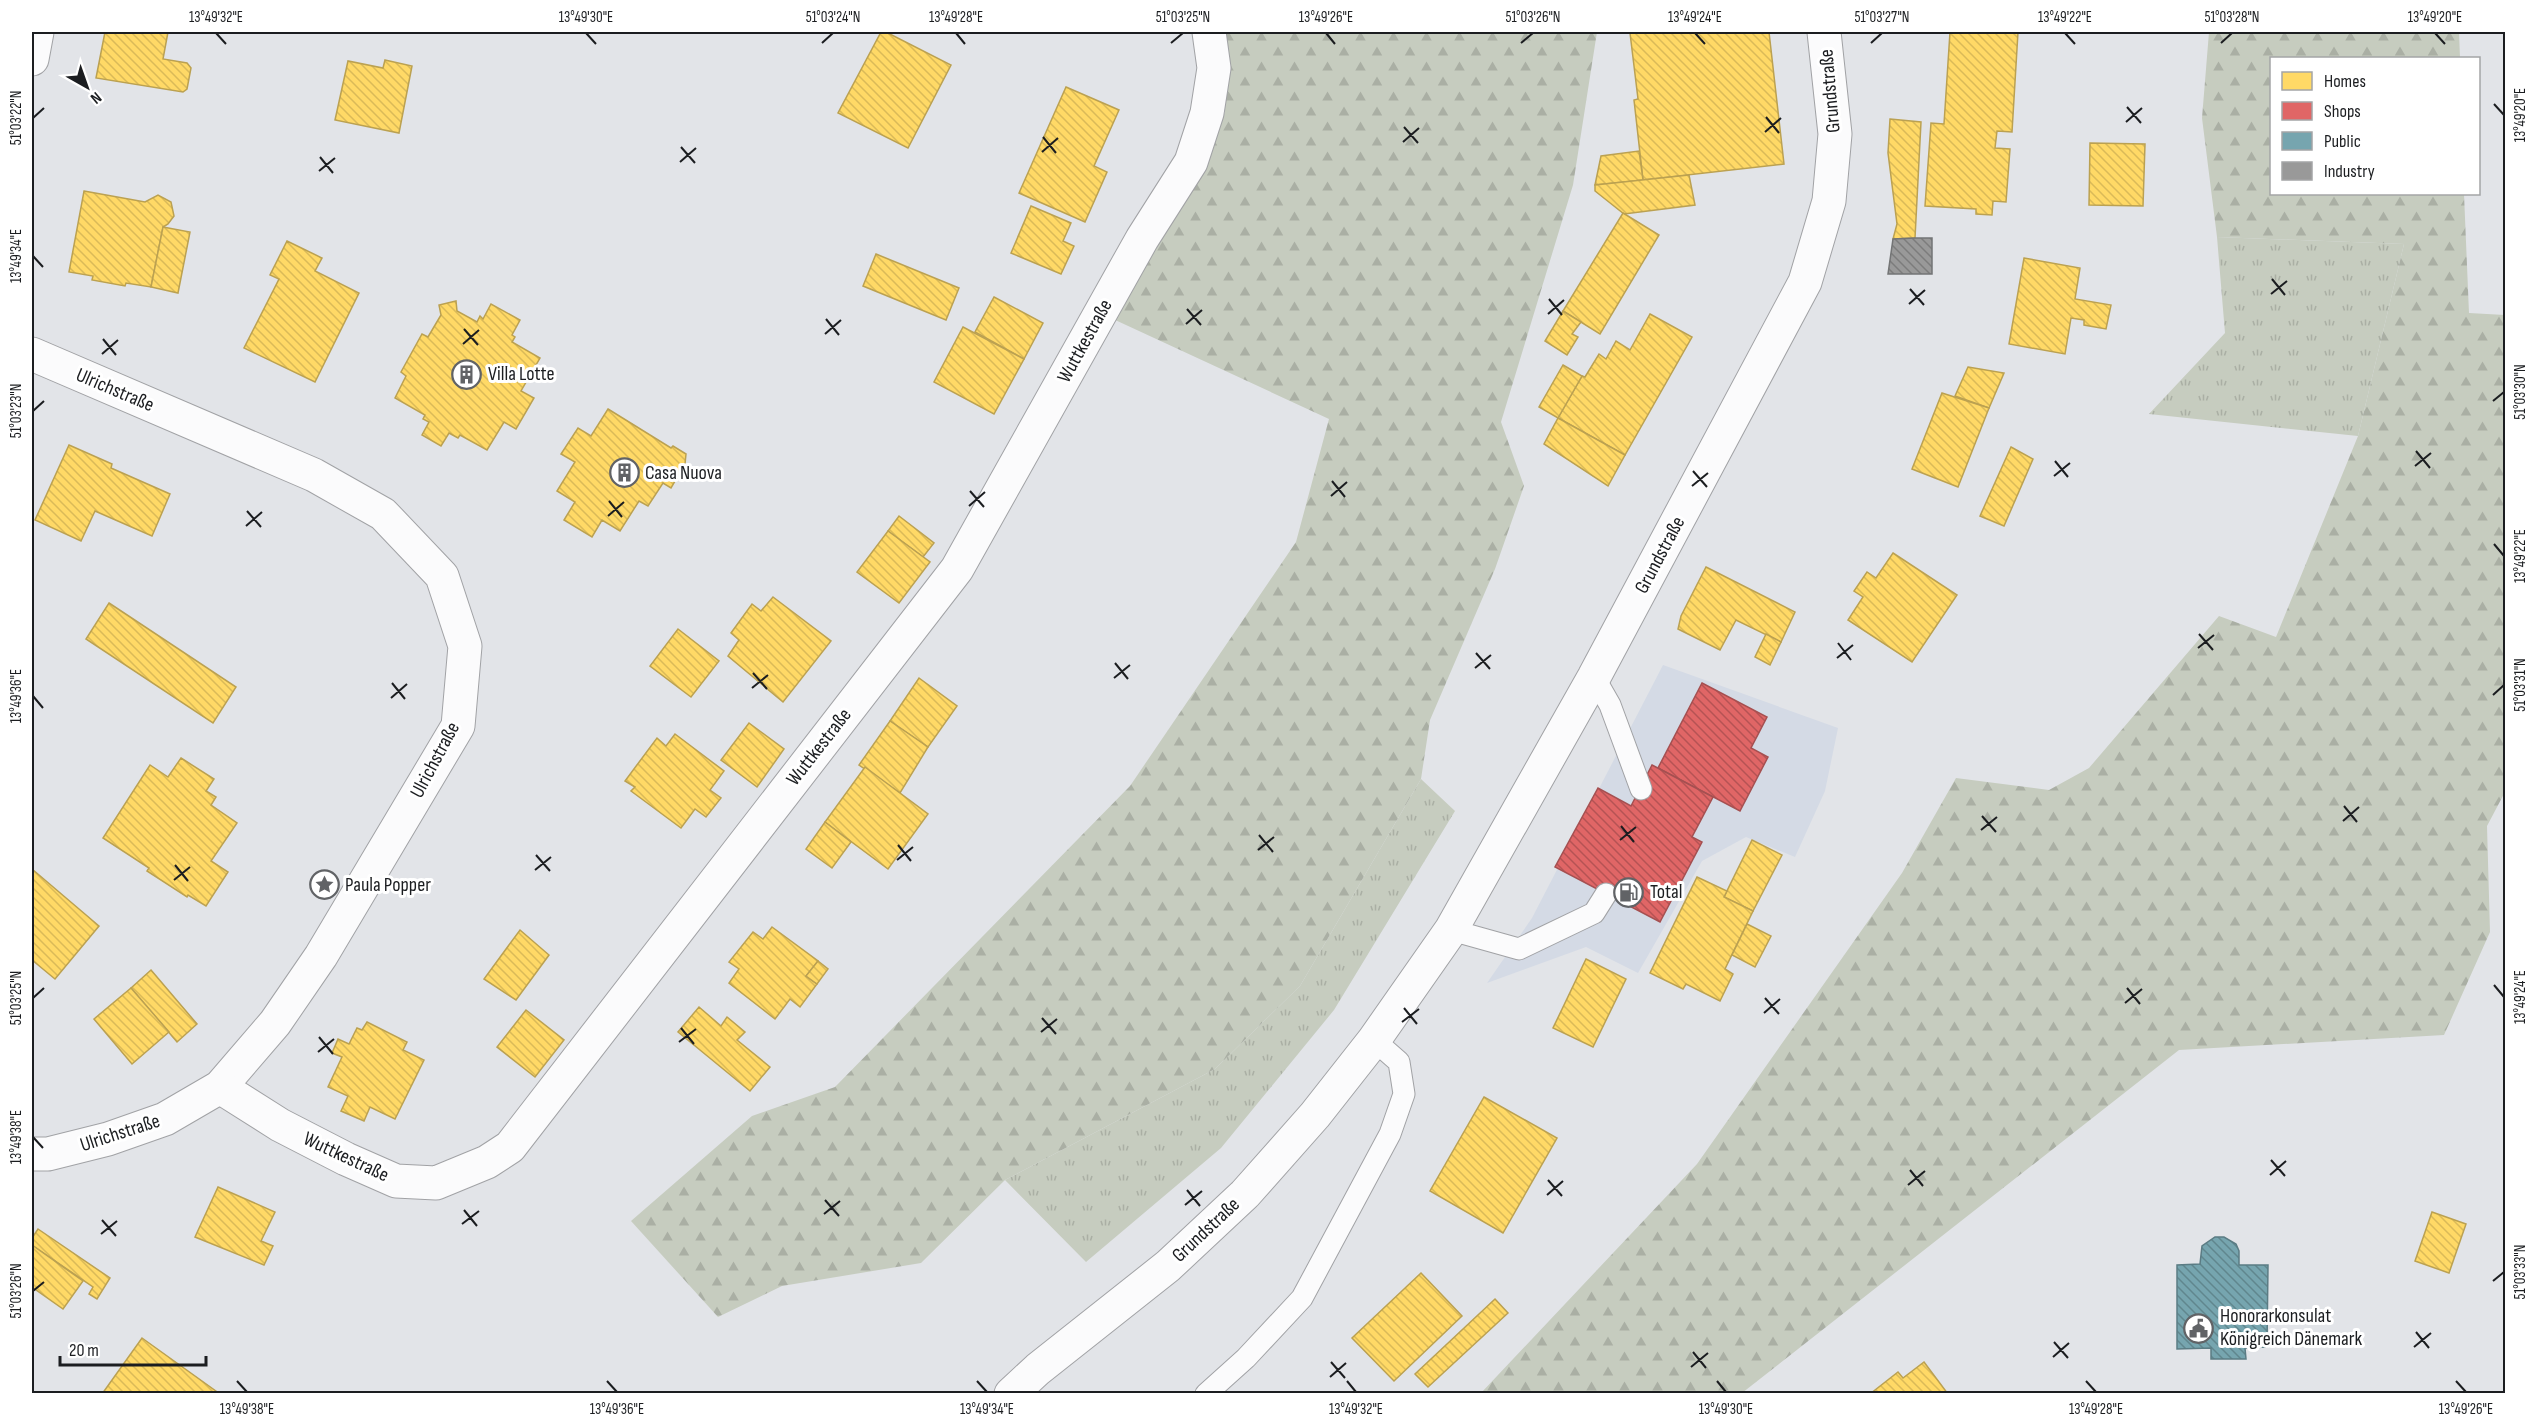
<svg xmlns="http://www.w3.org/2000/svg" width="2537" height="1425" font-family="'Sofia Sans Condensed',sans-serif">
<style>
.built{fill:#d4dae5}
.grass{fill:url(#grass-tufts)}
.forest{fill:url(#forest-firs)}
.homes{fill:url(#homes-back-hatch);stroke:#bba151;stroke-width:1.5}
.shops{fill:url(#shops-back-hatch);stroke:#a55051;stroke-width:1.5}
.public{fill:url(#public-back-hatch);stroke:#5b7c84;stroke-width:1.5}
.industry{fill:url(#industry-back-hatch);stroke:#737475;stroke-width:1.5}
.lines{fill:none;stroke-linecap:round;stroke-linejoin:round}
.service-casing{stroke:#a1a2a5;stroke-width:23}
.minor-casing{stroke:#a1a2a5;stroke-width:35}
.secondary-casing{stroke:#a1a2a5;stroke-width:35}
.service{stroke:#fbfbfc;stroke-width:21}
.minor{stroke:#fbfbfc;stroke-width:33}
.secondary{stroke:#fbfbfc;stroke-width:33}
.ticks{fill:none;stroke:#1b1d20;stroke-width:2}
.labels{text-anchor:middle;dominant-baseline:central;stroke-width:6;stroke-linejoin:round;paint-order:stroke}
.street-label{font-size:20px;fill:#1b1d20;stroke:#fff}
.poi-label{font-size:20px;fill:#1b1d20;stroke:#fff;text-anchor:start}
.neatline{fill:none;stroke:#1b1d20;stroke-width:2}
.ticks-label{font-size:15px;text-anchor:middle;fill:#1b1d20}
</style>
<defs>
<pattern id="grass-tufts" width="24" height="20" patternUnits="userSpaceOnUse" patternTransform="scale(1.5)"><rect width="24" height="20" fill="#c6ccbf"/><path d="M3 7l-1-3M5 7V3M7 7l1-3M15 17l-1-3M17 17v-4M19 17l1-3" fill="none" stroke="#aaafa4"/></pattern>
<pattern id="forest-firs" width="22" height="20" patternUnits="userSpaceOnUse" patternTransform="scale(1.5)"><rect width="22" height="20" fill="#c6ccbf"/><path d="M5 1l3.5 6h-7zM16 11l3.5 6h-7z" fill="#aaafa4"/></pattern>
<pattern id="homes-back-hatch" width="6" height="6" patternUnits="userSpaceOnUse" patternTransform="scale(1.5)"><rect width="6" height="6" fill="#ffd966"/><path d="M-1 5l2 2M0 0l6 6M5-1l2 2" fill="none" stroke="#daba58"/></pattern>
<pattern id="shops-back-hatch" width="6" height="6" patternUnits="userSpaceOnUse" patternTransform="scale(1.5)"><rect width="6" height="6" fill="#e06666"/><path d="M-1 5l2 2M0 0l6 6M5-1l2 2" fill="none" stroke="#b55354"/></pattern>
<pattern id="public-back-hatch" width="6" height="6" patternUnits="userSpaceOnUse" patternTransform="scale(1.5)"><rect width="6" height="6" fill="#76a5af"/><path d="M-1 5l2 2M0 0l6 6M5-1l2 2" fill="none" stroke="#60868e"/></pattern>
<pattern id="industry-back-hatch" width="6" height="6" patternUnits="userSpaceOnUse" patternTransform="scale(1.5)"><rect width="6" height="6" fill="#999"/><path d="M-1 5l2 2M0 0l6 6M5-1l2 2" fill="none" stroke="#7c7c7c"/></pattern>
</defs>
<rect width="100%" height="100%" fill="#e2e4e8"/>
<path class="built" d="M1663 665 1838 728 1825 791 1795 857 1746 837 1702 861 1638 973 1586 947 1487 983 1532 918Z"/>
<g class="grass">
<path d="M2217 237 2404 244 2358 436 2149 414 2225 333Z"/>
<path d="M1421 779 1455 811 1334 1010 1221 1148 1086 1262 1005 1180 1215 1069 1300 986Z"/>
</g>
<g class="forest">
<path d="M1223 32H1597L1573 185 1501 422 1524 486 1495 569 1430 720 1421 779 1300 986 1215 1069 1005 1180 921 1263 782 1286 718 1317 631 1221 752 1116 835 1087 1130 786 1296 542 1329 419 1113 319 1198 176 1225 112Z"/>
<path d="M2209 32H2459L2460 58H2272V194H2464L2469 313 2505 315V792L2487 826 2490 932 2444 1035 2179 1050 1742 1393H1481L1697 1164 1902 873 1956 778 2049 790 2089 768 2219 616 2276 637 2358 436 2404 244 2217 237 2202 118Z"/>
</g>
<g class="homes">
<path d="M105 32H168L163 59 187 63 191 68 187 89 183 92 96 78Z"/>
<path d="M881 32H886L951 65 908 148 838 113Z"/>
<path d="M1644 32H1769L1784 164 1643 180 1634 100 1638 99 1630 33Z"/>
<path d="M1950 32H2018L2012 132 1997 131 1995 148 2010 149 2006 202 1993 201 1992 215 1976 214V209L1925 206 1931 123 1944 124Z"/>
<path d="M385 60 412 66 399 133 335 120 348 61 383 68Z"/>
<path d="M1066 87 1119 110 1094 166 1107 172 1085 222 1019 193Z"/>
<path d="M1890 119 1921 122 1915 238 1893 239 1897 224 1888 153Z"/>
<path d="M2090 143 2145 144 2143 206 2089 205Z"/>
<path d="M1639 151 1643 180 1595 185 1601 156Z"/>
<path d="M1689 175 1695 205 1624 214 1595 191V185Z"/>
<path d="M84 191 145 202 158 195 171 202 174 216 168 224 163 227 151 287 126 283 125 286 92 280 93 276 69 272Z"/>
<path d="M1031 206 1071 223 1063 241 1074 246 1061 274 1011 253Z"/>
<path d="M1623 213 1659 235 1600 334 1563 311Z"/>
<path d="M163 227 190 232 178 293 151 287Z"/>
<path d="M287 241 322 258 315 271 359 293 315 382 244 348 279 279 270 275Z"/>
<path d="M876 254 959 288 946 320 863 286Z"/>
<path d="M2024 258 2080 268 2075 299 2111 305 2106 329 2084 325V320L2071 318 2065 354 2009 344Z"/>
<path d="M994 297 1043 323 1024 359 975 332Z"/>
<path d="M456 301 457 311 477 322 480 316 483 319 491 304 520 320 512 335 515 337 512 342 540 358 521 391 534 398 516 429 504 422 487 450 460 435 458 438 449 433 441 446 422 435 429 422 423 419 425 415 395 398 406 376 401 372 422 334 428 337 441 315 439 305Z"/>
<path d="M1563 311 1581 322 1572 334 1578 337 1567 355 1545 341Z"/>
<path d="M1650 314 1692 337 1625 455 1558 418 1582 376 1585 377 1599 354 1606 359 1616 341 1630 350Z"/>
<path d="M963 327 1024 359 994 414 934 382Z"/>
<path d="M1563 365 1582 376 1558 418 1539 407Z"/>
<path d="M1968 367 2004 373 1989 408 1955 396Z"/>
<path d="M1942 393 1989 408 1958 487 1912 469Z"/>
<path d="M608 409 671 448 673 446 686 454 685 464 671 488 663 483 648 506 639 501 620 531 602 520 592 537 564 520 575 502 557 491 575 462 561 454 578 428 591 436Z"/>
<path d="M1558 418 1625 455 1608 486 1544 444Z"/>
<path d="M69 445 112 464 111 468 170 494 152 536 95 511 81 541 35 520Z"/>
<path d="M2011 447 2033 459 2004 526 1980 516Z"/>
<path d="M899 516 934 543 923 557 888 531Z"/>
<path d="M888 531 930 562 899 603 857 572Z"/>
<path d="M1893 553 1957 595 1912 662 1848 620 1863 597 1854 591 1867 572 1876 578Z"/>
<path d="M1706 567 1795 612 1781 642 1736 620 1720 650 1678 629 1681 616Z"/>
<path d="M773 597 831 641 783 702 728 656 739 640 731 633 752 604 761 611Z"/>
<path d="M109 603 236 687 213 723 86 639Z"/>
<path d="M678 629 719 661 691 697 650 666Z"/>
<path d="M1766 634 1781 642 1770 665 1755 657Z"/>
<path d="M919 678 957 706 928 747 890 721Z"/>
<path d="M890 721 928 747 900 793 859 765Z"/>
<path d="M749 723 784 749 757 787 721 760Z"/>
<path d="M675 734 724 771 710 790 721 798 706 817 695 809 681 828 631 791 635 787 625 781 657 738 666 746Z"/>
<path d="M181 758 214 779 206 791 216 797 211 805 237 823 211 861 228 872 206 906 188 895 187 897 147 871 149 868 103 838 150 765 168 777Z"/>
<path d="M865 767 928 814 888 869 825 822Z"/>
<path d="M825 822 851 842 832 868 806 849Z"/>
<path d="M1752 840 1782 855 1753 911 1724 897Z"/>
<path d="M32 869 99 926 55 979 32 960Z"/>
<path d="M1697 877 1727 891 1724 897 1753 911 1725 969 1733 974 1720 1001 1686 984 1683 989 1650 973Z"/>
<path d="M1747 924 1771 936 1755 967 1732 955Z"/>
<path d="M772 927 818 961 806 976 817 984 800 1007 790 999 775 1019 729 983 739 969 729 962 753 932 763 939Z"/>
<path d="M520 930 549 955 516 1000 484 979Z"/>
<path d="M1586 959 1626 979 1593 1047 1553 1028Z"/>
<path d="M818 961 828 969 817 984 806 976Z"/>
<path d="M151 970 197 1024 177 1042 131 988Z"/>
<path d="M131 988 169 1032 132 1064 94 1019Z"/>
<path d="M699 1007 721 1026 727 1017 745 1032 737 1040 770 1067 750 1091 678 1032Z"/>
<path d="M526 1010 564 1040 535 1077 497 1047Z"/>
<path d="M367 1022 407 1042 403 1050 424 1060 395 1119 370 1107 364 1121 341 1111 348 1096 328 1087 342 1057 332 1053 338 1039 349 1044 357 1028 362 1030Z"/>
<path d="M1484 1097 1557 1138 1503 1233 1430 1191Z"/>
<path d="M218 1187 275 1212 261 1241 273 1246 264 1265 195 1237Z"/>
<path d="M2432 1212 2466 1224 2449 1273 2415 1261Z"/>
<path d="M38 1229 110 1278 97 1299 89 1294 93 1287 32 1245V1238Z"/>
<path d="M32 1245 83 1281 63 1309 32 1287Z"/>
<path d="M1421 1273 1462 1316 1394 1381 1352 1338Z"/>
<path d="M1495 1299 1508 1313 1428 1387 1415 1374Z"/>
<path d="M142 1338 220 1394H102Z"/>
<path d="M1924 1362 1948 1394H1870L1898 1372 1903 1378Z"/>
</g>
<g class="shops">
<path d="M1702 683 1767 717 1751 748 1768 757 1740 811 1658 768Z"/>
<path d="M1652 765 1713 797 1692 837 1702 842 1660 922 1555 867 1598 788 1631 806Z"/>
</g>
<path class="public" d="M2215 1237H2224L2236 1244 2239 1251V1265H2268L2267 1347 2245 1348 2246 1359H2211V1348L2177 1349V1265L2200 1264 2202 1246Z"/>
<path class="industry" d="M1915 238H1932V274H1888L1893 239Z"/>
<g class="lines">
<defs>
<g id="service">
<path d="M1594 677 1610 705 1641 789"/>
<path d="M1451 930 1519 949 1594 913 1606 894"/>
<path d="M1206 1394 1246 1358 1302 1298 1390 1134 1404 1094 1399 1062 1374 1040"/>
</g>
<g id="minor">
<path d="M32 59 37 32"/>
<path d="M32 354 314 475 383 514 442 576 465 646 458 726 321 956 275 1023 220 1087 165 1119 108 1139 48 1154H32"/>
<path d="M220 1087 280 1125 346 1159 396 1181 436 1183 487 1162 510 1147 957 569 1142 239 1191 162 1207 113 1214 68 1209 32"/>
</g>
<path id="secondary" d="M1011 1394 1038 1369 1168 1266 1245 1194 1315 1115 1374 1040 1451 930 1594 677 1805 282 1829 201 1835 134 1824 32"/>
</defs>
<use href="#service" class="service-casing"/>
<use href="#minor" class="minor-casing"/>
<use href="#secondary" class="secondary-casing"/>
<use href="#service" class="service"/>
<use href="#minor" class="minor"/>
<use href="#secondary" class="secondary"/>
</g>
<path class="ticks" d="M216 33 226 44M586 33 596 44M956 33 965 44M1326 33 1335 44M1695 33 1705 44M2065 33 2075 44M2435 33 2445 44M822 43 833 33M1171 43 1183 33M1521 43 1533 33M1871 43 1882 33M2221 43 2232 33M2494 104 2504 115M2127 107 2141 123M1766 117 1779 133M33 118 44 108M2126 122 2142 108M1404 127 1418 143M1765 132 1781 118M1043 137 1056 153M1403 142 1419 128M681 147 695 163M1042 152 1058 138M320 157 333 173M680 162 696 148M319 171 335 158M33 256 43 267M2272 279 2285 295M1910 289 1924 305M2271 294 2287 281M1549 299 1562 315M1909 304 1925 290M1187 309 1201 325M1548 314 1564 300M826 319 839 335M1186 324 1202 310M464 329 478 345M825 334 841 320M103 339 116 355M463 344 479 330M102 354 118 340M2493 401 2504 392M33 411 44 401M2416 451 2430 468M2055 461 2068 477M2415 466 2431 453M1693 471 1707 487M2054 476 2070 463M1332 481 1345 497M1692 486 1708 473M970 491 984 507M1331 496 1347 482M609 501 622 517M969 506 985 492M247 511 261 527M608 516 624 502M246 526 262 512M2494 544 2504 556M2199 634 2213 650M1838 643 1851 660M2198 648 2214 635M1476 653 1490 669M1837 658 1853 645M1115 663 1128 679M1475 668 1491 655M753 673 767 689M1114 678 1130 665M392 683 405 699M752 688 768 675M2493 695 2504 685M33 696 43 708M391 698 407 684M2344 806 2357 822M1982 816 1996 832M2343 821 2359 807M1621 826 1634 842M1981 830 1997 817M1259 835 1273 852M1620 840 1636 827M898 845 911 861M1258 850 1274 837M536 855 550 871M897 860 913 847M175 865 188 881M535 870 551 857M174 880 190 867M2494 985 2504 997M2127 988 2140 1004M33 998 44 988M1765 998 1779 1014M2125 1003 2142 989M1404 1008 1417 1024M1764 1013 1780 999M1042 1018 1056 1034M1402 1022 1419 1009M681 1028 694 1044M1041 1032 1057 1019M319 1037 333 1054M679 1042 696 1029M318 1052 334 1039M33 1137 43 1148M2271 1160 2285 1176M1910 1170 1923 1186M2270 1175 2286 1161M1548 1180 1562 1196M1908 1185 1925 1171M1187 1190 1200 1206M1547 1195 1563 1181M825 1200 839 1216M1185 1205 1202 1191M464 1210 477 1226M824 1214 840 1201M102 1220 116 1236M462 1224 479 1211M101 1234 117 1221M2493 1281 2504 1272M33 1291 44 1282M2416 1332 2429 1348M2054 1342 2068 1358M2414 1347 2431 1333M1693 1352 1706 1368M2053 1357 2069 1343M1331 1362 1345 1378M1691 1367 1708 1353M1330 1377 1346 1363M237 1381 247 1392M607 1381 617 1392M977 1381 987 1392M1347 1381 1356 1392M1717 1381 1726 1392M2086 1381 2096 1392M2456 1381 2466 1392"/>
<defs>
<symbol id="building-ring" viewBox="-11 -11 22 22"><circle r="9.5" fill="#fff" stroke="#616366" stroke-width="1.5"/><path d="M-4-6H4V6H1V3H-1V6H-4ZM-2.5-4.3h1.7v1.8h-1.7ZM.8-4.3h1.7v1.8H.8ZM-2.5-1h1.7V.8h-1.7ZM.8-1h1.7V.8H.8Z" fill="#616366"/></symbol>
<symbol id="sight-ring" viewBox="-11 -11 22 22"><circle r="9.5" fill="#fff" stroke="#616366" stroke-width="1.5"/><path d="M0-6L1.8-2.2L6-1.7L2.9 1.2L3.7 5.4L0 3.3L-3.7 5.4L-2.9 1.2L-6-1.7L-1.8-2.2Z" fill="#616366"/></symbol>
<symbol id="fuel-ring" viewBox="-11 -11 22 22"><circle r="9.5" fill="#fff" stroke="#616366" stroke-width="1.5"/><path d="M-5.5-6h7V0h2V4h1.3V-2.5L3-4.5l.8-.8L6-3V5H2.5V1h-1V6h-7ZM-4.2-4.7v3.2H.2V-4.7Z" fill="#616366"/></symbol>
<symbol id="civic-ring" viewBox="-11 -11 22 22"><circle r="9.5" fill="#fff" stroke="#616366" stroke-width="1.5"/><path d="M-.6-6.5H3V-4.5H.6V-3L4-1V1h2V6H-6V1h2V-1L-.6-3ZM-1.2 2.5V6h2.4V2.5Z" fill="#616366"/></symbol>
</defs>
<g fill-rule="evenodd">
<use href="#building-ring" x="450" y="358" width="33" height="33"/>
<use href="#building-ring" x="608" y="456" width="33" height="33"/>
<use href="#sight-ring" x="308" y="868" width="33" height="33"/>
<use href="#fuel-ring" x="1612" y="876" width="33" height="33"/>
<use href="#civic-ring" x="2182" y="1312" width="33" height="33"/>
</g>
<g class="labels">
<g class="street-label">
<text transform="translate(1830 91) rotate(-95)">Grundstraße</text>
<text transform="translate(1085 341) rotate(-61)">Wuttkestraße</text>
<text transform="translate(115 390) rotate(23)">Ulrichstraße</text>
<text transform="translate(1660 555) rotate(-62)">Grundstraße</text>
<text transform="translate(819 747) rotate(-52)">Wuttkestraße</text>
<text transform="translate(435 760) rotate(-62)">Ulrichstraße</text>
<text transform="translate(120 1133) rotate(-18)">Ulrichstraße</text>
<text transform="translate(346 1157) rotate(25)">Wuttkestraße</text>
<text transform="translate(1206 1230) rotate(-43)">Grundstraße</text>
</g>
<g class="poi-label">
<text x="488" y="374">Villa Lotte</text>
<text x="645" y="473">Casa Nuova</text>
<text x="345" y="885">Paula Popper</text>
<text x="1650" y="892">Total</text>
<text x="2220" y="1316">Honorarkonsulat<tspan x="2220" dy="23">Königreich Dänemark</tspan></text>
</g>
</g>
<rect width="2537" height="1425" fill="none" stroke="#ffffff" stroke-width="66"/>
<rect x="2270" y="57" width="210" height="138" fill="#ffffff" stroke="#a4a5a6" stroke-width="1.5"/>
<rect x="2282" y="72" width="30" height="18" fill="#ffd966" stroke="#a4a5a6" stroke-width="1.5"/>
<text x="2324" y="87" font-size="18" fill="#1b1d20">Homes</text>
<rect x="2282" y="102" width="30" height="18" fill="#e06666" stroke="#a4a5a6" stroke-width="1.5"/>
<text x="2324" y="117" font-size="18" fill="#1b1d20">Shops</text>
<rect x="2282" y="132" width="30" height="18" fill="#76a5af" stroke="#a4a5a6" stroke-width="1.5"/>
<text x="2324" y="147" font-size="18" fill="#1b1d20">Public</text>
<rect x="2282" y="162" width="30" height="18" fill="#999999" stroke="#a4a5a6" stroke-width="1.5"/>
<text x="2324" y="177" font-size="18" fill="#1b1d20">Industry</text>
<g transform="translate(87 87) rotate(140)" stroke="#ffffff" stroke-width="4.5" paint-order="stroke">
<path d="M0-4.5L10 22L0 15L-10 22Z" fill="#1b1d20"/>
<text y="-9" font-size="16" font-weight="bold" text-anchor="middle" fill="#1b1d20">N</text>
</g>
<path d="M60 1356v9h146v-9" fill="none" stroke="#1b1d20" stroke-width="3"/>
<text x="69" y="1356" font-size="18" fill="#1b1d20" stroke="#ffffff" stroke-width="4.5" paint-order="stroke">20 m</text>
<rect x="33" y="33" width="2471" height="1359" class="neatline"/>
<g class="ticks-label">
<text x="216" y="22">13°49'32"E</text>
<text x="586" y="22">13°49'30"E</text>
<text x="833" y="22">51°03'24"N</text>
<text x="956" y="22">13°49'28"E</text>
<text x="1183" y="22">51°03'25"N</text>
<text x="1326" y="22">13°49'26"E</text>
<text x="1533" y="22">51°03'26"N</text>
<text x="1695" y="22">13°49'24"E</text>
<text x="1882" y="22">51°03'27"N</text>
<text x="2065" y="22">13°49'22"E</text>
<text x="2232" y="22">51°03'28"N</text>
<text x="2435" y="22">13°49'20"E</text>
<text transform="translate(2520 115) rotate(-90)" y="5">13°49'20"E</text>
<text transform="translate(16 118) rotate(-90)" y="5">51°03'22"N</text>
<text transform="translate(16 256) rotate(-90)" y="5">13°49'34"E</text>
<text transform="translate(2520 392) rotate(-90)" y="5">51°03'30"N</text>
<text transform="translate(16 411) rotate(-90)" y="5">51°03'23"N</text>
<text transform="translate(2520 556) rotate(-90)" y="5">13°49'22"E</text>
<text transform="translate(2520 685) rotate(-90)" y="5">51°03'31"N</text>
<text transform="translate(16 696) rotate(-90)" y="5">13°49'36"E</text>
<text transform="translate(2520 997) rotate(-90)" y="5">13°49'24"E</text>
<text transform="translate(16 998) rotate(-90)" y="5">51°03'25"N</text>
<text transform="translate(16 1137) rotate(-90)" y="5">13°49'38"E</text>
<text transform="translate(2520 1272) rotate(-90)" y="5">51°03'33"N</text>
<text transform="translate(16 1291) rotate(-90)" y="5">51°03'26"N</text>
<text x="247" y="1414">13°49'38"E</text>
<text x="617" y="1414">13°49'36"E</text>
<text x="987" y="1414">13°49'34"E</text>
<text x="1356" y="1414">13°49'32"E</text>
<text x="1726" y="1414">13°49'30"E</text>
<text x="2096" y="1414">13°49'28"E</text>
<text x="2466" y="1414">13°49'26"E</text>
</g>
</svg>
